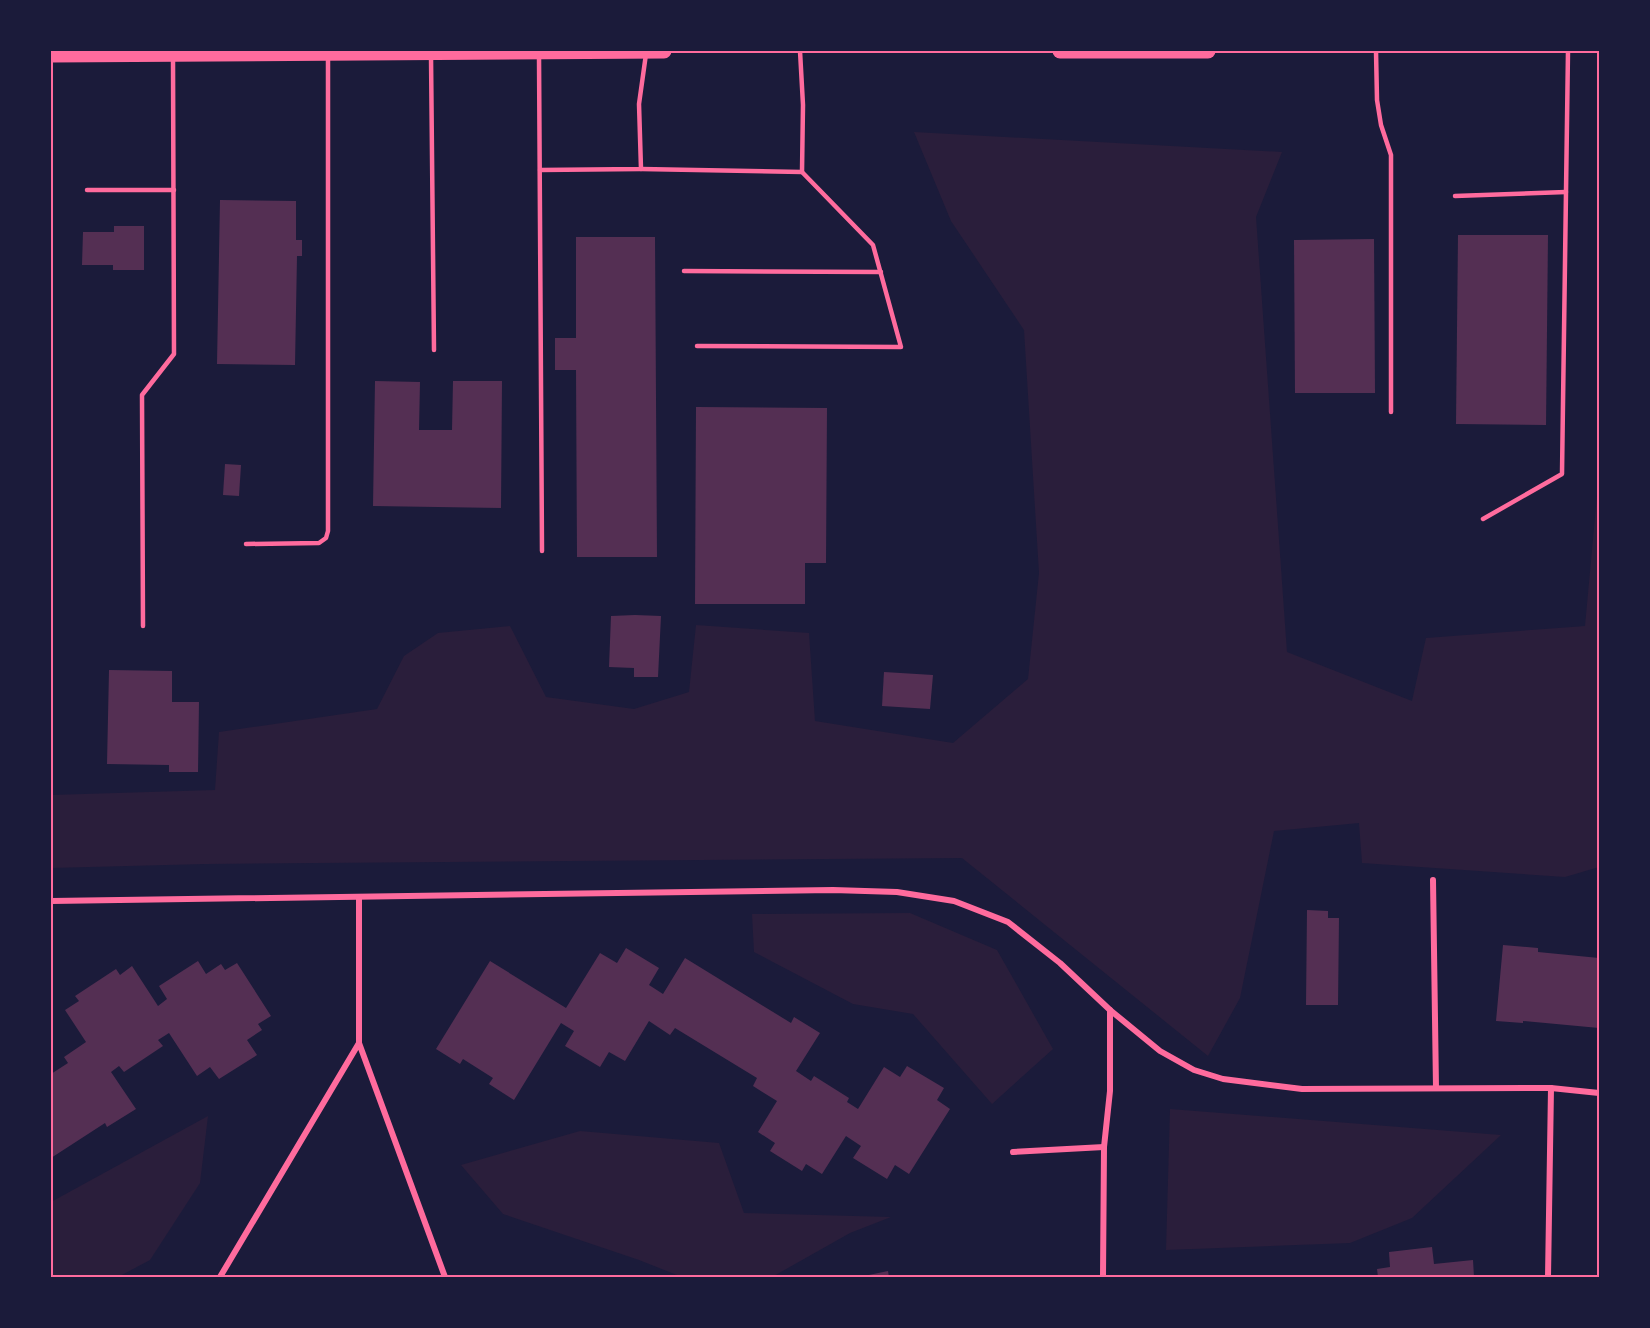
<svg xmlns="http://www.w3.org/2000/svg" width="1650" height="1328" font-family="'IBM Plex Serif',serif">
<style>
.green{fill:#2a1e3b}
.building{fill:#542f53}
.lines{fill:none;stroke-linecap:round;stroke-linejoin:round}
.service{stroke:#ff6b9d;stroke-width:4.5}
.minor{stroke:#ff6b9d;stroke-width:6}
.primary{stroke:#ff6b9d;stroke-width:15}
.neatline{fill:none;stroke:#ff6b9d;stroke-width:2}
</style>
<rect width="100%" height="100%" fill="#1b1b3a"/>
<g class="green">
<path d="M914 132 1282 152 1256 217 1287 652 1412 701 1426 638 1585 626 1599 474V867L1565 877 1362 863 1359 823 1274 831 1240 998 1208 1056 962 858 205 864 51 868V795L215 790 219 732 377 709 404 656 438 633 510 626 546 697 634 709 689 692 696 625 809 633 815 721 953 743 1028 679 1039 573 1024 330 951 221Z"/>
<path d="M910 913 997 950 1053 1049 992 1104 913 1014 853 1004 754 952 752 914Z"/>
<path d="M1170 1109 1501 1135 1412 1218 1350 1243 1166 1250Z"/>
<path d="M208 1116 200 1183 150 1260 118 1277H51V1202Z"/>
<path d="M580 1131 719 1143 744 1213 891 1217 850 1233 772 1277H682L639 1260 503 1214 461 1165Z"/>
</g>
<g class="building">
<path d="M220 200 296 201V240H302V256H297L295 365 217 364Z"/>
<path d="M114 226H144V270H113V265H82L83 232H114Z"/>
<path d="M1458 235H1548L1546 425 1456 424Z"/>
<path d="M576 237H655L657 557H577L576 370H555V338H576Z"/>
<path d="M1374 239 1375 393H1295L1294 240Z"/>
<path d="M375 381 420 382 419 430H452L453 381H502L501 508 373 506Z"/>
<path d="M696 407 827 408 826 563H805V604H695Z"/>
<path d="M225 464 241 465 239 496 223 495Z"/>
<path d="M635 615 661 616 658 677H634V668L609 667 611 616Z"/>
<path d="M109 670 172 671V702H199L198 772H169V765L107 764Z"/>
<path d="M884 672 933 675 930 709 882 706Z"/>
<path d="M1307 910 1328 911V918H1339L1338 1005H1306Z"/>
<path d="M1503 945 1538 948V952L1599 958V1028L1523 1021V1023L1496 1021Z"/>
<path d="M626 948 659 968 649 985 663 994 685 958 791 1023 794 1017 820 1033 796 1071 811 1081 814 1076 849 1098 847 1102 858 1109 884 1067 900 1077 907 1066 944 1088 937 1100 950 1109 909 1174 895 1165 887 1179 853 1158 861 1146 846 1136 822 1174 806 1164 802 1171 770 1151 775 1143 758 1132 777 1101 753 1086 757 1078 675 1028 670 1035 649 1021 625 1061 609 1052 600 1067 565 1046 574 1031 561 1023 514 1100 489 1084 493 1078 463 1059 460 1064 436 1049 490 961 566 1008 600 953 617 963Z"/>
<path d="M198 961 206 974 221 964 225 970 237 963 271 1016 258 1024 262 1030 247 1040 257 1055 219 1079 210 1067 197 1076 169 1033 158 1040 163 1046 124 1072 119 1066 111 1072 136 1109 107 1127 105 1123 51 1158V1074L68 1063 64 1057 86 1042 65 1010 79 1001 75 996 116 969 120 975 132 966 158 1006 167 999 159 986Z"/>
<path d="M1432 1247 1434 1264 1473 1260 1474 1277H1378L1377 1269 1390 1267 1389 1252Z"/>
<path d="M888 1271 889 1277H864V1276Z"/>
</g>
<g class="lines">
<g class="service">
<path d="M1376 51 1377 100 1381 125 1391 155V412"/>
<path d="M539 55 542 551"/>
<path d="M431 56 434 350"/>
<path d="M641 169 802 172 803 105 800 51"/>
<path d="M540 170 641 169 639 104 646 54"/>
<path d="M87 190H174"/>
<path d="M1455 196 1566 192"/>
<path d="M684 271 881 272"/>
<path d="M697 346 901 347 873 245 802 172"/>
<path d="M1483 519 1562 474 1568 51"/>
<path d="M246 544 319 543 326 538 328 531V57"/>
<path d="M143 626 142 395 174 354 173 57"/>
</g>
<g class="minor">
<path d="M1433 880 1436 1088"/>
<path d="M51 901 833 890 897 892 954 901 1008 922 1060 963 1110 1010 1160 1051 1194 1070 1223 1079 1302 1089 1551 1088 1599 1093"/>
<path d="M359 1043V898"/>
<path d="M1013 1152 1104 1147"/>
<path d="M220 1277 359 1043 445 1277"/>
<path d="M1103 1277 1104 1147 1110 1091V1010"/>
<path d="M1548 1277 1551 1088"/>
</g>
<g class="primary">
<path d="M1060 51H1208"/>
<path d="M51 55 664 51"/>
</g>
</g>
<rect width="1650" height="1328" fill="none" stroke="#1b1b3a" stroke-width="105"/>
<rect x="52" y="52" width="1546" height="1224" class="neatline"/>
</svg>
